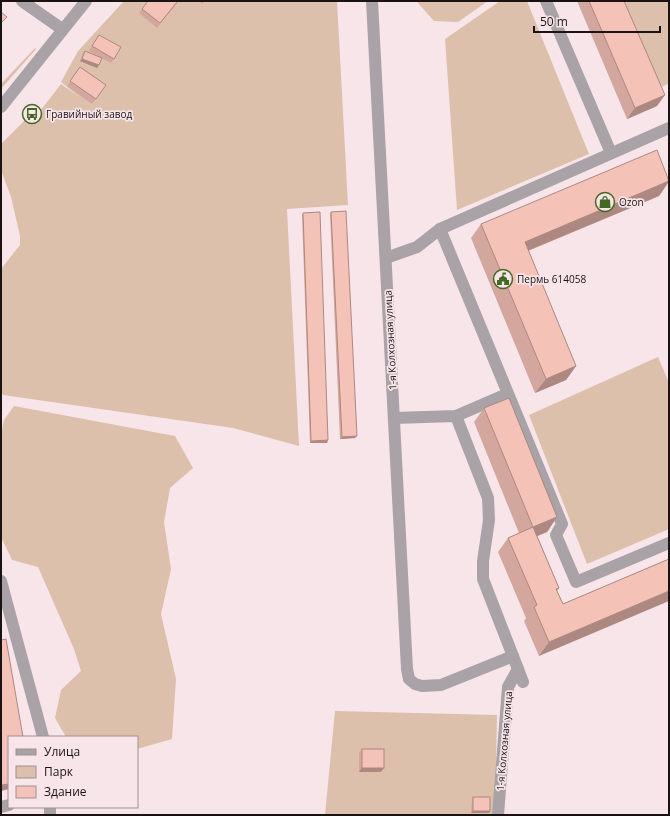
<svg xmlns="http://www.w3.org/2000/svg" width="670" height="816" font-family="'Open Sans',sans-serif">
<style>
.green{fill:#dcc0ac}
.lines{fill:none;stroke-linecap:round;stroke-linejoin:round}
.minor{stroke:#a9a2a6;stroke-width:12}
.wall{fill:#d3a79e}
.shaded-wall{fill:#ac8881}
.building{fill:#f5c2b8;stroke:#ac8881}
.labels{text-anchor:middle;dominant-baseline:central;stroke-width:3.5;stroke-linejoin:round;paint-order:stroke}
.poi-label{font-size:10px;fill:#191314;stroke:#f8e5e9;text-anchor:start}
.street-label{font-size:10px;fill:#191314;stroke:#f8e5e9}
</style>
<rect width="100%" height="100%" fill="#f8e5e9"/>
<g class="green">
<path d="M124 1H337L348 205 287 209 299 446 233 428 3 395 1 390V269L20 245V236L11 197 1 170V144L25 120 28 122 40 111 61 84 78 96 61 82 78 51Z"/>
<path d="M418 1H488L458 22 434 21 418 3Z"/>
<path d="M500 1H527L589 154 457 210 445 39Z"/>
<path d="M619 1H669V83L662 87 651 68Z"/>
<path d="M35 48 36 49 1 89V84Z"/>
<path d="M658 357 669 383V529L587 564 529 415Z"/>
<path d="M14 406 175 436 193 468 170 488 164 522 171 569 161 614 176 679 172 739 137 749V737H66L55 718 61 690 81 671 74 649 38 567 12 560 1 537V435L4 420Z"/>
<path d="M335 711 497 715 495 815H325Z"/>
</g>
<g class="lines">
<g class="minor">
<path d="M22 1 62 29"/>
<path d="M372 1 407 669 409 679 415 684 422 686 441 685 513 656"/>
<path d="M546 1 611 153"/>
<path d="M1 107 86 1"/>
<path d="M440 229 562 524 556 535 576 582 669 543"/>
<path d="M386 258 417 247 440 229 669 128"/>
<path d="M456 416 488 498 489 520 483 561V579L523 682"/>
<path d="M394 418 456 416 507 394"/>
<path d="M1 581 43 737"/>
<path d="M1 807 9 805"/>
<path d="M50 807V815"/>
<path d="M498 815 508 687 518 669"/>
</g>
</g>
<g class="wall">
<path d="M199 1H205L202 4Z"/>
<path d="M577 1H624L657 106 627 119Z"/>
<path d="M177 3 157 28 139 13 142 9Z"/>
<path d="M99 35 114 59 111 63 101 58 99 65 97 68 80 61 83 53 85 51 100 57 89 51Z"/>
<path d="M80 67 106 85 92 104 67 86Z"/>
<path d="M669 180V182L659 196 528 251 576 366 566 380 535 393 471 238 481 224Z"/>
<path d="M331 212 355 438 340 439 330 214Z"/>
<path d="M303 213 327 443H310L302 215Z"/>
<path d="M484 408 557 517 547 532 537 536 559 588 557 591 563 604 669 559 539 656 524 621 526 618 498 552 508 538 519 533 474 422Z"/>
<path d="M362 749 384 768 381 772H359V753Z"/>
<path d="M473 797 490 811 489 813H471L472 799Z"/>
</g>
<g class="shaded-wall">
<path d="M82 59 99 65 97 68 80 61Z"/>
<path d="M665 95 657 106 627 119 635 108Z"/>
<path d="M669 181 659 196 515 256 525 242Z"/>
<path d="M576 366 566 380 535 393 546 379Z"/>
<path d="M357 436 355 438 340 439 342 437Z"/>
<path d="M328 440 327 443H310L311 441Z"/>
<path d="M557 517 547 532 523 542 533 527Z"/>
<path d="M669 591V601L539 656 549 642Z"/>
<path d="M362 768H384L381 772H359Z"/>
<path d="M9 784V789L1 791V785Z"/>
<path d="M473 811H490L489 813H471Z"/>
</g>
<g class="building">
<path d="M148 1H178L160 23 142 9Z"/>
<path d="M589 1H624L665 95 635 108Z"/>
<path d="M1 12 7 17 1 23Z"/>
<path d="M99 35 121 47 114 59 92 46Z"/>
<path d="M85 51 102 58 99 65 82 59Z"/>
<path d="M80 67 106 85 96 99 70 81Z"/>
<path d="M657 150 669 181 525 242 576 366 546 379 481 224Z"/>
<path d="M346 211 357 436 342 437 331 212Z"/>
<path d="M320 212 328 440 311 441 303 213Z"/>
<path d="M509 398 557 517 533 527 484 408Z"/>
<path d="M533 527 559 588 556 589 563 604 669 559V591L549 642 534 607 537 605 508 538Z"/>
<path d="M6 639 23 737H9V784L1 785V640Z"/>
<rect x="362" y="749" width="22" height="19"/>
<rect x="473" y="797" width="17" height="14"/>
</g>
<defs>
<symbol id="bus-ring" viewBox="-11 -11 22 22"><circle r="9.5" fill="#f8e5e9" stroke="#436922" stroke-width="1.5"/><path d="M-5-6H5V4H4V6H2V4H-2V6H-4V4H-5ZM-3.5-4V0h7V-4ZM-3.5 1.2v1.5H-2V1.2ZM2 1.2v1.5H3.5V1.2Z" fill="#436922"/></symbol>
<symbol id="shop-ring" viewBox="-11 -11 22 22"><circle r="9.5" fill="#f8e5e9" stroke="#436922" stroke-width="1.5"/><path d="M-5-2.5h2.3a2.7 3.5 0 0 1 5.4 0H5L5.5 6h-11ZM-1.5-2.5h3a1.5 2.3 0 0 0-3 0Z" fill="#436922"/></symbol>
<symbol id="civic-ring" viewBox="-11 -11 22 22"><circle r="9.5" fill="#f8e5e9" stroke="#436922" stroke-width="1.5"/><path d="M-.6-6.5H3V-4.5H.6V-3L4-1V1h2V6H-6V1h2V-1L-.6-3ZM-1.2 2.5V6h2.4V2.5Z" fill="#436922"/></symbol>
</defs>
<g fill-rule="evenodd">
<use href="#bus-ring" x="21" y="103" width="22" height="22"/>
<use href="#shop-ring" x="594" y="191" width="22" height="22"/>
<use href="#civic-ring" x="492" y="268" width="22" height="22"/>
</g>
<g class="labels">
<g class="poi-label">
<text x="46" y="114">Гравийный завод</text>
<text x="619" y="202">Ozon</text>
<text x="517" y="279">Пермь 614058</text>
</g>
<g class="street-label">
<text transform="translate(390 340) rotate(-93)">1-я Колхозная улица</text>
<text transform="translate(504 741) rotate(-85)">1-я Колхозная улица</text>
</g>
</g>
<rect width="670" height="816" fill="none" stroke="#191314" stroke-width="4"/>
<rect x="8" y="736" width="130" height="72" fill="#f8e5e9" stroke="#9f9194"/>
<rect x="16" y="749" width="20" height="6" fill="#a9a2a6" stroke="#9f9194"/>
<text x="44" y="756" font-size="12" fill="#191314">Улица</text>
<rect x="16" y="766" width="20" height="12" fill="#dcc0ac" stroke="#9f9194"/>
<text x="44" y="776" font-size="12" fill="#191314">Парк</text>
<rect x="16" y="786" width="20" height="12" fill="#f5c2b8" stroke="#9f9194"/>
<text x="44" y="796" font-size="12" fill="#191314">Здание</text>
<path d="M534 26v6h126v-6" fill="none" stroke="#191314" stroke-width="2"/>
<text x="540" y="26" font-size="12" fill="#191314" stroke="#f8e5e9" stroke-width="3" paint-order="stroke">50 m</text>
</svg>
